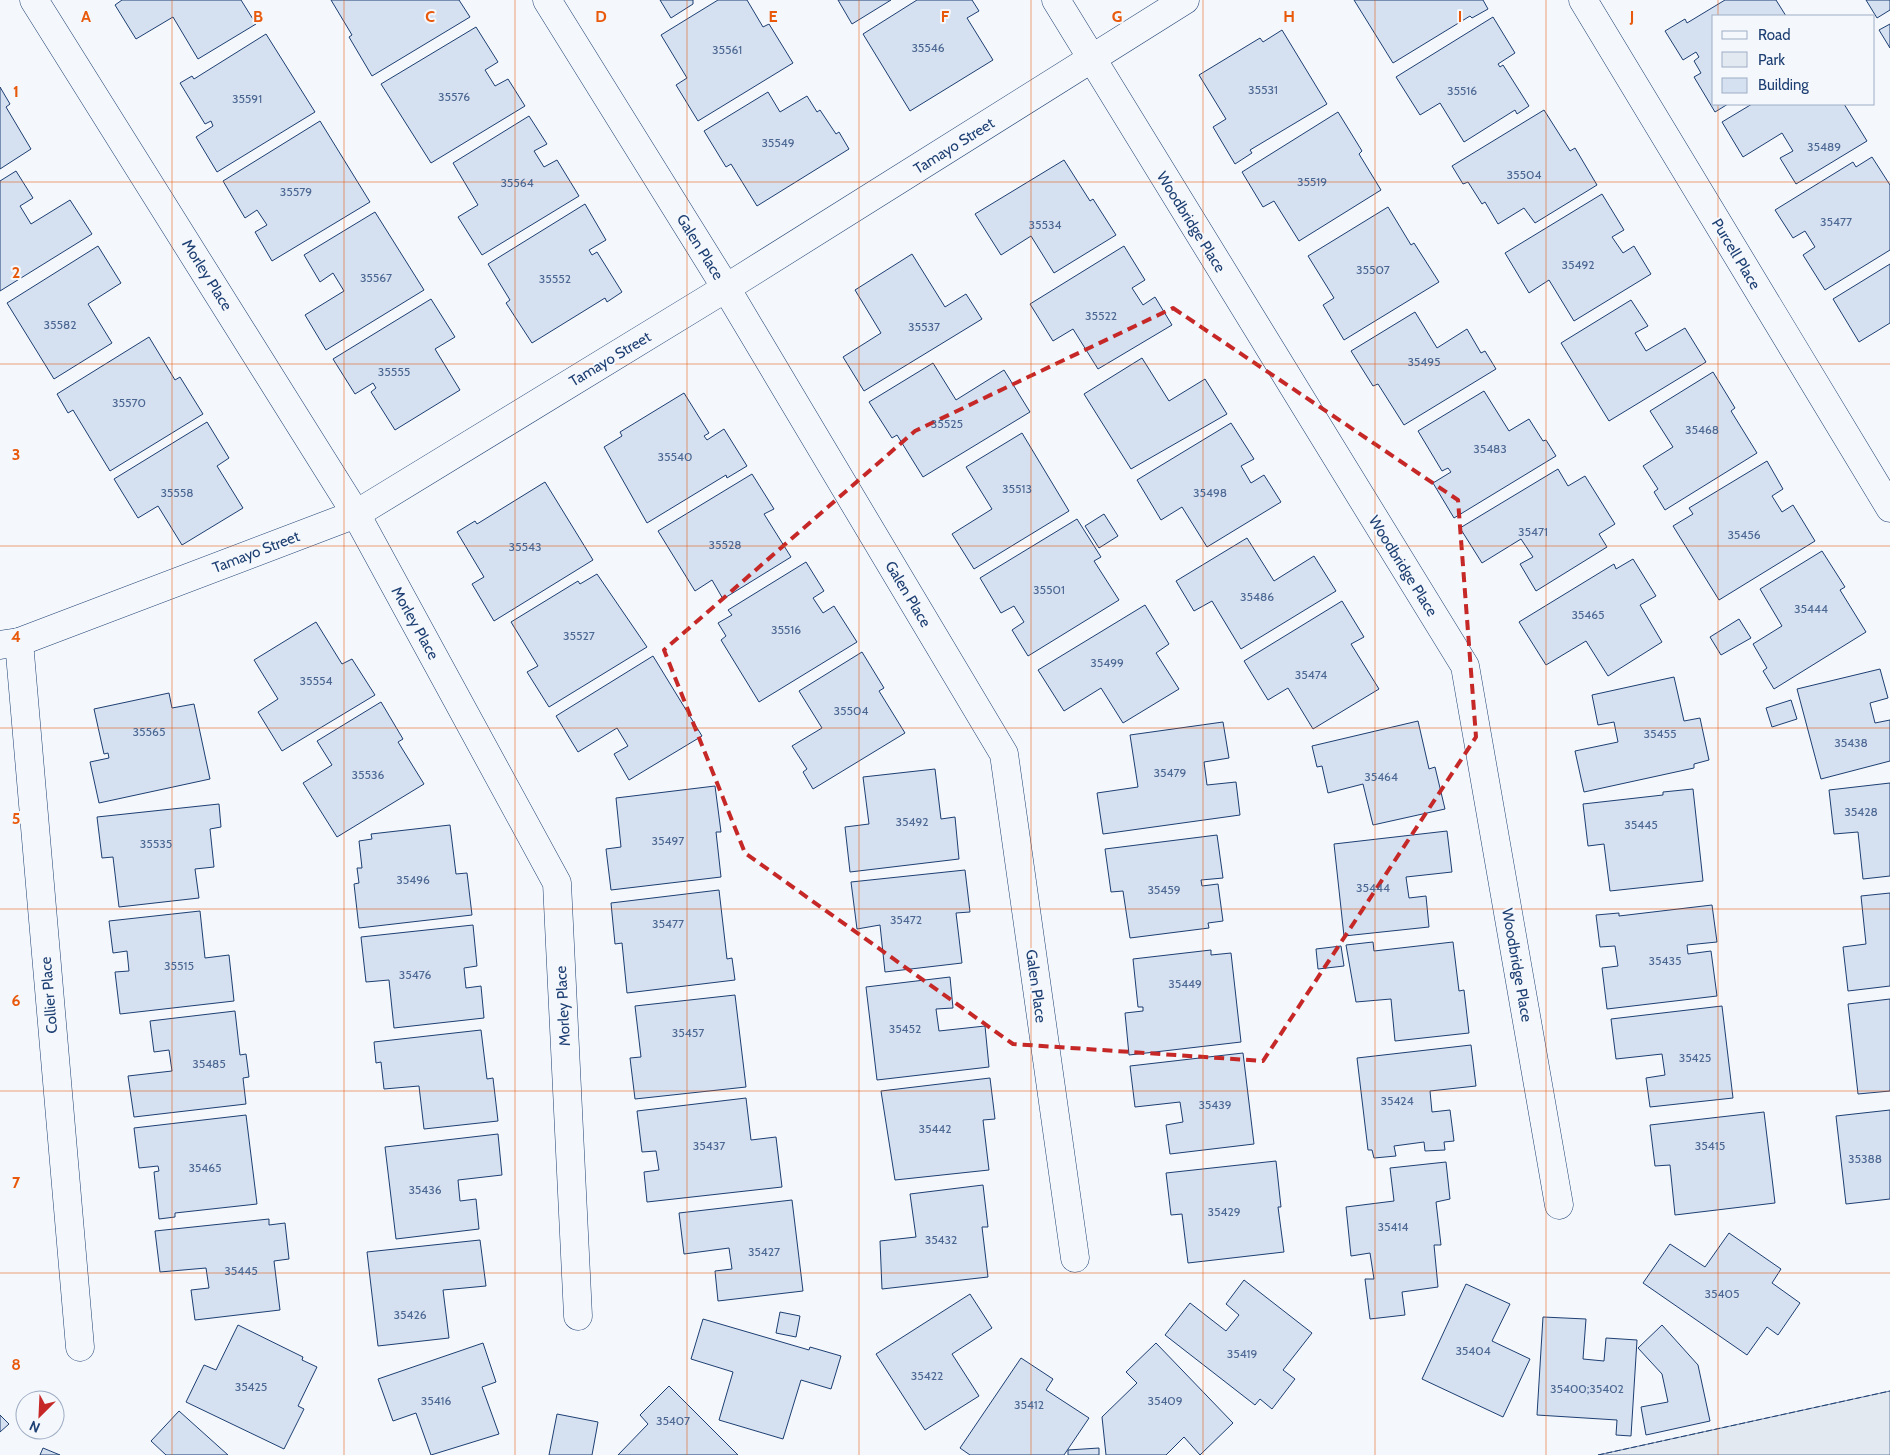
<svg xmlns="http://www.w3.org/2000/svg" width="1890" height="1455" font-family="Cabin,sans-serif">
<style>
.green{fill:#e3e9f0;stroke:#687fa3}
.building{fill:#d5e0f0;stroke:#1d3f73}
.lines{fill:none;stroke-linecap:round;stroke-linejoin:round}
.minor-casing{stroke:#1d3f73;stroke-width:29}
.minor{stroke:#f4f7fb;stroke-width:28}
.fence{stroke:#1d3f73;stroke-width:1;stroke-dasharray:6 2.5;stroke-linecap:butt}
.marked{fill:none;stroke:#c62828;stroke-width:4;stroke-dasharray:10 6;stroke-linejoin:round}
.grid{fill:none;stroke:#e8590c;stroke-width:1;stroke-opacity:0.55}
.labels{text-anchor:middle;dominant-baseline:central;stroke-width:4;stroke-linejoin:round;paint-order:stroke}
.number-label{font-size:12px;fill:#4b6792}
.street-label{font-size:15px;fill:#1d3f73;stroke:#f4f7fb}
.grid-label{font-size:16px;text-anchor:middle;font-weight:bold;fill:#e8590c;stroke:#f4f7fb;stroke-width:4;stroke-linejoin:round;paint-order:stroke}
</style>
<rect width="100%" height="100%" fill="#f4f7fb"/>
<path class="green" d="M1890 1391V1455H1598Z"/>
<g class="building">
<path d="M122 0H241L256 24 198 59 173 17 136 39 115 5Z"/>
<path d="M331 0H459L470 17 372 76 349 37 352 35Z"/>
<path d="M660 0H693V4L671 18Z"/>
<path d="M718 0H747L763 27 769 24 793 63 698 121 676 85 687 78 661 35Z"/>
<path d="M838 0H891L852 24Z"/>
<path d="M917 0H972L979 11 967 18 993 60 910 111 863 34Z"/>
<path d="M1354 0H1483L1488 9 1472 18 1470 16 1393 63Z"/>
<path d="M1725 0H1776L1786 16H1714V104H1728L1715 112 1694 77 1701 73 1694 61 1699 57 1696 52 1683 60 1665 31 1685 19 1687 23Z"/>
<path d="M1866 0H1890V10L1877 18Z"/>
<path d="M1493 17 1515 53 1498 64 1500 67 1503 65 1529 106 1517 114 1515 110 1464 142 1440 103 1420 115 1396 77Z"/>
<path d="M1890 24V48L1879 30Z"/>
<path d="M476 27 498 62 485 70 495 86 508 79 525 106 431 163 381 84Z"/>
<path d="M1282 30 1327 104 1250 150 1252 153 1235 164 1213 127 1226 119 1199 75 1260 38 1263 42Z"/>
<path d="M266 34 315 112 217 172 196 137 213 126 211 121 205 124 180 83 192 76 194 79Z"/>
<path d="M0 87 10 104 6 107 31 149 0 169Z"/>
<path d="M768 92 780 112 807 96 817 112 820 110 836 134 839 132 849 149 757 206 731 164 726 167 704 131Z"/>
<path d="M1752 104H1844L1867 141 1796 184 1780 158 1793 151 1782 133 1743 157 1722 122Z"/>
<path d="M1544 110 1570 151 1575 148 1597 185 1535 223 1524 208 1498 224 1485 202 1482 204 1468 182 1463 184 1452 166Z"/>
<path d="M1338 112 1362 151 1359 154 1381 190 1299 241 1274 201 1263 207 1242 172Z"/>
<path d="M529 116 547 144 534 151 544 167 557 160 579 196 482 255 458 217 478 205 453 163Z"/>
<path d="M320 121 370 202 272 261 255 232 267 225 257 210 245 218 223 181Z"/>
<path d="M1872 157 1890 185V250L1825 290 1803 255 1815 247 1805 231 1793 238 1775 210 1853 162 1856 167Z"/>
<path d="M1064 160 1090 201 1093 199 1116 235 1054 273 1031 236 1001 255 975 214Z"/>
<path d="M16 171 33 198 20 206 31 224 70 200 92 234 0 291V181Z"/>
<path d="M1602 194 1624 230 1612 237 1623 253 1634 246 1651 274 1574 321 1549 280 1529 293 1505 253Z"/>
<path d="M585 204 606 240 589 250 592 255 597 252 622 292 607 302 605 298 532 343 506 303 510 300 488 264Z"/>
<path d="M1388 207 1411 245 1414 243 1439 282 1344 340 1323 305 1334 298 1308 256Z"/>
<path d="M375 212 424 290 326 350 305 315 344 291 333 273 320 282 304 255Z"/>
<path d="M98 246 121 283 88 304 112 343 54 379 7 303Z"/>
<path d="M1124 246 1145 280 1132 288 1143 305 1155 297 1172 325 1098 369 1073 329 1053 341 1030 304Z"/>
<path d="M912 254 945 307 966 294 982 319 864 391 843 357 881 333 855 290Z"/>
<path d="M1890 264V323L1859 342 1833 299Z"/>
<path d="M431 299 455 337 435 349 460 390 395 430 371 392 376 388 373 383 355 394 333 359Z"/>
<path d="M1631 300 1648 326 1635 333 1646 351 1685 328 1706 362 1609 421 1561 343Z"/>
<path d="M1415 312 1437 348 1467 329 1481 353 1485 351 1496 369 1404 425 1378 384 1373 386 1351 351Z"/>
<path d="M149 337 175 380 180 377 203 414 110 471 73 410 68 413 57 394Z"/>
<path d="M1142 358 1169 401 1205 379 1227 414 1131 469 1084 394Z"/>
<path d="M933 363 956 400 1004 370 1030 412 923 477 897 435 892 438 869 402Z"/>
<path d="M1713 372 1735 408 1731 411 1757 453 1665 510 1654 492 1658 489 1643 466 1673 447 1650 411Z"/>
<path d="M1484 391 1509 431 1529 419 1543 441 1546 440 1556 456 1454 518 1433 483 1451 472 1448 468 1442 471 1418 431Z"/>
<path d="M684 393 709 433 704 436 707 440 724 429 747 466 727 478 726 475 647 523 604 447 622 436 620 432Z"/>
<path d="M207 422 229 458 217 466 243 508 182 545 158 506 138 518 114 479Z"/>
<path d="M1231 423 1254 459 1241 466 1251 483 1264 475 1281 502 1207 547 1182 507 1161 520 1137 480Z"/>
<path d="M1022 433 1069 511 974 569 952 534 992 509 966 467Z"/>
<path d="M1767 461 1783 489 1772 496 1782 512 1793 505 1815 541 1719 600 1673 526 1693 514 1689 508Z"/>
<path d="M1558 469 1568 486 1585 476 1615 524 1599 534 1607 547 1536 591 1520 564 1533 557 1521 539 1482 563 1460 528Z"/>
<path d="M752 474 774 509 764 514 791 557 723 599 712 580 695 591 658 531Z"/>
<path d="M545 482 593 560 494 621 472 584 484 577 457 532 475 521 477 524Z"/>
<path d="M1104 514 1118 536 1099 548 1085 526Z"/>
<path d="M1077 519 1101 557 1094 561 1119 600 1028 656 1012 630 1024 622 1014 606 1001 613 980 578Z"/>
<path d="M1247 538 1274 581 1314 556 1336 591 1241 649 1212 601 1194 611 1176 581Z"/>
<path d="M1822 551 1845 587 1840 590 1866 632 1774 689 1763 671 1767 668 1753 644 1782 626 1760 589Z"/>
<path d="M1633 559 1656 596 1640 605 1662 642 1608 676 1586 641 1546 665 1519 622 1614 564 1616 569Z"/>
<path d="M806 562 824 591 813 598 823 613 834 606 857 642 759 702 721 640 726 636 718 623 732 615 728 610Z"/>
<path d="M597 574 647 647 549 707 527 672 538 666 511 622 578 581 580 584Z"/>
<path d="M1342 601 1364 637 1351 644 1379 689 1313 729 1288 688 1268 700 1244 661Z"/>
<path d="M1145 605 1169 644 1156 653 1179 689 1123 723 1101 688 1064 711 1038 670Z"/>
<path d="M1739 619 1751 638 1721 655 1710 637Z"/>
<path d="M316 622 342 664 352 659 375 695 282 751 258 712 278 699 254 660Z"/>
<path d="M862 652 884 688 879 691 905 733 813 789 803 772 807 769 792 746 822 728 799 691Z"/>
<path d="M653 656 702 736 629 780 614 754 628 746 617 728 578 752 556 716Z"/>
<path d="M1880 669 1888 698 1870 703 1875 723 1890 720V761L1821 779 1797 689Z"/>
<path d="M1674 677 1684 721 1700 718 1709 760 1694 764V768L1584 792 1575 751 1618 742 1614 722 1598 725 1592 695Z"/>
<path d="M169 693 172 708 194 704 210 779 99 803 90 762 109 758 108 753 104 754 94 709Z"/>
<path d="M1791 700 1797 719 1772 727 1766 708Z"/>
<path d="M381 702 403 739 398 742 424 784 337 837 303 783 332 765 317 741Z"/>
<path d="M1418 721 1429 769 1435 767 1445 809 1373 825 1363 784 1328 793 1322 766 1317 767 1312 746Z"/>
<path d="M1223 722 1229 758 1204 762 1207 785 1236 782 1240 815 1103 834 1097 793 1138 787 1130 735Z"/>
<path d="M935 769 941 819 955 817 959 859 850 872 845 827 869 824 863 777Z"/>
<path d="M1890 783V876L1863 879 1858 832 1834 834 1829 790Z"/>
<path d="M715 786 721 832H716L721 877 611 890 606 849 621 847 616 798Z"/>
<path d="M1693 789 1703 881 1610 891 1604 844 1588 846 1583 804 1663 795V792Z"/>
<path d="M219 804 221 827 210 829 214 867 195 869 199 898 119 907 113 857 102 858 97 817Z"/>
<path d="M450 825 456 874 467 873 472 915 359 928 354 884 359 883 357 868H362L359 841 372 839 371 834Z"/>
<path d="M1447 831 1452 872 1406 877 1409 898 1426 896 1429 927 1344 936 1334 844Z"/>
<path d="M1217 835 1223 878 1201 880 1202 886 1218 884 1223 921 1208 923 1209 928 1130 938 1123 891 1111 892 1105 849Z"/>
<path d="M965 870 970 912 956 913 962 963 885 972 880 925 857 929 851 882Z"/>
<path d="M719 890 727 959 732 958 735 980 627 993 622 943 615 944 611 903Z"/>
<path d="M1890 893V986L1848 991 1843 947 1866 944 1861 896Z"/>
<path d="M1712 905 1717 942 1687 945 1688 954 1711 951 1717 996 1607 1009 1602 968 1618 966 1615 946 1600 947 1596 915 1619 913V916Z"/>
<path d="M200 911 205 958 229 955 234 1001 120 1014 115 972 129 971 127 951 113 953 109 921Z"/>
<path d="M473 925 477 966 464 968 466 988 481 986 484 1018 394 1028 389 980 366 982 361 937Z"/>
<path d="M1373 942 1374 951 1453 942 1459 991 1464 990 1469 1033 1395 1041 1391 999 1356 1002 1346 945Z"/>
<path d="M1341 946 1344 966 1318 969 1316 949Z"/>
<path d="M1211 950V955L1231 953 1241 1042 1129 1055 1125 1013 1143 1011V1007H1138L1133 959Z"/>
<path d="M950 977 953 1008 936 1009 939 1031 985 1026 989 1067 877 1080 866 987Z"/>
<path d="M735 995 746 1087 635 1099 630 1058 641 1057 635 1006Z"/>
<path d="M1890 999V1091L1858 1094 1848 1004Z"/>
<path d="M1722 1006 1733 1098 1650 1107 1646 1078 1665 1075 1662 1054 1616 1059 1611 1019Z"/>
<path d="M235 1011 240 1055 246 1054 249 1077 243 1078 246 1104 134 1117 128 1076 172 1071 169 1050 154 1052 150 1021Z"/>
<path d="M481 1030 487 1079 493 1078 498 1121 424 1129 419 1086 384 1089 381 1062 376 1063 374 1042Z"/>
<path d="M1471 1045 1476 1086 1430 1091 1432 1112 1450 1110 1454 1141 1444 1142 1445 1150 1425 1151 1424 1142 1394 1146 1396 1156 1374 1158 1372 1150H1368L1357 1058Z"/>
<path d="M1243 1053 1254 1144 1170 1154 1166 1125 1183 1122 1180 1102 1135 1107 1130 1066Z"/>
<path d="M990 1078 995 1119 983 1120 989 1170 895 1180 881 1091Z"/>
<path d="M746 1098 751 1140 776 1137 782 1187 647 1202 644 1172 659 1170 656 1151 642 1152 637 1111Z"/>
<path d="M1890 1110V1199L1846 1204 1836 1116Z"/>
<path d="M1764 1112 1775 1203 1675 1215 1670 1165 1655 1166 1650 1125Z"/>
<path d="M246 1115 257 1204 175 1213V1217L159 1219 154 1172 159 1171 158 1166 139 1168 134 1128Z"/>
<path d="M498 1134 502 1175 458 1180 460 1201 476 1199 479 1229 396 1239 385 1147Z"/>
<path d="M1276 1161 1281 1207H1278L1284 1252 1188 1263 1182 1214 1171 1215 1166 1173Z"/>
<path d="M1446 1162 1450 1199 1436 1202 1441 1245H1434L1438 1287 1402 1292 1405 1315 1370 1319 1365 1279H1374L1370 1253 1351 1256 1346 1207 1394 1201 1390 1168Z"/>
<path d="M983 1185 988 1227H982L988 1277 882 1289 880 1241 916 1237 910 1194Z"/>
<path d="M792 1200 803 1291 718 1301 715 1271 732 1269 729 1248 684 1254 679 1213Z"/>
<path d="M269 1219V1225L285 1223 289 1259 274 1261 280 1310 195 1320 191 1290 209 1288 206 1268 160 1272 155 1231Z"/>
<path d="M1729 1233 1781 1269 1772 1283 1800 1303 1778 1335 1767 1327 1747 1355 1643 1283 1670 1244 1705 1267Z"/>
<path d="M480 1240 486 1286 443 1290 449 1338 378 1346 367 1252Z"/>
<path d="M1244 1280 1312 1333 1283 1370 1295 1379 1272 1409 1260 1399 1255 1405 1165 1335 1190 1303 1226 1331 1239 1315 1226 1304Z"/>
<path d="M1466 1284 1510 1304 1492 1341 1530 1359 1503 1417 1422 1379Z"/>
<path d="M970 1294 992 1328 952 1354 979 1396 925 1430 876 1354Z"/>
<path d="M780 1312 800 1316 796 1337 776 1333Z"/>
<path d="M1543 1317 1586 1319 1583 1359 1604 1361 1606 1338 1637 1340 1631 1436 1616 1435 1617 1420 1537 1415Z"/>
<path d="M703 1319 809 1350 810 1347 841 1356 831 1389 801 1380 783 1439 719 1420 733 1372 691 1359Z"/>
<path d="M238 1325 303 1357 302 1360 317 1367 298 1406 304 1409 284 1449 186 1402 204 1365 216 1370Z"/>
<path d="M1662 1325 1698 1365 1710 1421 1646 1435 1641 1407 1668 1402 1662 1374 1638 1348Z"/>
<path d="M483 1343 496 1382 482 1387 499 1434 431 1455 416 1413 393 1421 378 1379Z"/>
<path d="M1156 1343 1233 1423 1200 1455 1184 1437 1166 1455H1106L1102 1417 1137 1383 1126 1372Z"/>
<path d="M1021 1358 1053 1379 1046 1390 1089 1418 1064 1455H970L960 1448Z"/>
<path d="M669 1386 738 1455H618L648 1424 640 1415Z"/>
<path d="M179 1411 228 1455H166L151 1441Z"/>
<path d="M557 1414 598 1422 592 1455H549Z"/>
<path d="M0 1415 9 1424 0 1432Z"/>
<path d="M43 1448 60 1455H40Z"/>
<path d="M1099 1448V1455H1068V1450Z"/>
</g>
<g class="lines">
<defs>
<g id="minor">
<path d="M34 0 356 514 557 883 578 1316"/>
<path d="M547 0 726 288 1004 754 1075 1258"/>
<path d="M1056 0 1465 666 1559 1205"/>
<path d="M1583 0 1890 508"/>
<path d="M19 642 80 1347"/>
<path d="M0 645 19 642 356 514 726 288 1185 0"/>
</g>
</defs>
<use href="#minor" class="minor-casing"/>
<use href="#minor" class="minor"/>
<path class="fence" d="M1598 1455 1890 1391"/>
</g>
<path class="marked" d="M1173 308 1458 500 1476 737 1263 1061 1013 1044 745 853 664 650 915 431Z"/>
<path class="grid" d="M172 0V1455M344 0V1455M515 0V1455M687 0V1455M859 0V1455M1031 0V1455M1203 0V1455M1375 0V1455M1546 0V1455M1718 0V16M1718 104V1455M0 182H1890M0 364H1890M0 546H1890M0 728H1890M0 909H1890M0 1091H1890M0 1273H1890"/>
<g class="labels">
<g class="number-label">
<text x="928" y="47">35546</text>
<text x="727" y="49">35561</text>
<text x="1263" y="89">35531</text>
<text x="1462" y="90">35516</text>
<text x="454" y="96">35576</text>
<text x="247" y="98">35591</text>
<text x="778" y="142">35549</text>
<text x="1824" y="146">35489</text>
<text x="1524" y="174">35504</text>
<text x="1312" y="181">35519</text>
<text x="517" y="182">35564</text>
<text x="296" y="191">35579</text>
<text x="1836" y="221">35477</text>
<text x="1045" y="224">35534</text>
<text x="1578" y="264">35492</text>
<text x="1373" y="269">35507</text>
<text x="376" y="277">35567</text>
<text x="555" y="278">35552</text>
<text x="1101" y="315">35522</text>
<text x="60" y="324">35582</text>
<text x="924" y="326">35537</text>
<text x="1424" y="361">35495</text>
<text x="394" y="371">35555</text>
<text x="129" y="402">35570</text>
<text x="947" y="423">35525</text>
<text x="1702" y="429">35468</text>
<text x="1490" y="448">35483</text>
<text x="675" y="456">35540</text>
<text x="1017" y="488">35513</text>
<text x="177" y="492">35558</text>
<text x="1210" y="492">35498</text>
<text x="1533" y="531">35471</text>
<text x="1744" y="534">35456</text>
<text x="725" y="544">35528</text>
<text x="525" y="546">35543</text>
<text x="1049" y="589">35501</text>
<text x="1257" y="596">35486</text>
<text x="1811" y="608">35444</text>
<text x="1588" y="614">35465</text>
<text x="786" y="629">35516</text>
<text x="579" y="635">35527</text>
<text x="1107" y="662">35499</text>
<text x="1311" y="674">35474</text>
<text x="316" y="680">35554</text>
<text x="851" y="710">35504</text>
<text x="149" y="731">35565</text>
<text x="1660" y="733">35455</text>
<text x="1851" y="742">35438</text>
<text x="1170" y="772">35479</text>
<text x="368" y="774">35536</text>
<text x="1381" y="776">35464</text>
<text x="1861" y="811">35428</text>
<text x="912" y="821">35492</text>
<text x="1641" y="824">35445</text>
<text x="668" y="840">35497</text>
<text x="156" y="843">35535</text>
<text x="413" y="879">35496</text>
<text x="1373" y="887">35444</text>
<text x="1164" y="889">35459</text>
<text x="906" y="919">35472</text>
<text x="668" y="923">35477</text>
<text x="1665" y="960">35435</text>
<text x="179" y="965">35515</text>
<text x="415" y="974">35476</text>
<text x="1185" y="983">35449</text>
<text x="905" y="1028">35452</text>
<text x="688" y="1032">35457</text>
<text x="1695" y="1057">35425</text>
<text x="209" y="1063">35485</text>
<text x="1397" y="1100">35424</text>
<text x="1215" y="1104">35439</text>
<text x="935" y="1128">35442</text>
<text x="709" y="1145">35437</text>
<text x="1710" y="1145">35415</text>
<text x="1865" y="1158">35388</text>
<text x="205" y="1167">35465</text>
<text x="425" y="1189">35436</text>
<text x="1224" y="1211">35429</text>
<text x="1393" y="1226">35414</text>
<text x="941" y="1239">35432</text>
<text x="764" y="1251">35427</text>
<text x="241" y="1270">35445</text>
<text x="1722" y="1293">35405</text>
<text x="410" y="1314">35426</text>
<text x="1473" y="1350">35404</text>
<text x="1242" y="1353">35419</text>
<text x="927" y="1375">35422</text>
<text x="251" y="1386">35425</text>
<text x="1587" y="1388">35400;35402</text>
<text x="436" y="1400">35416</text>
<text x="1165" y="1400">35409</text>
<text x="1029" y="1404">35412</text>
<text x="673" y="1420">35407</text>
</g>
<g class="street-label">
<text transform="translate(954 146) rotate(-32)">Tamayo Street</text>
<text transform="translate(1191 222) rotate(58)">Woodbridge Place</text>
<text transform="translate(700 247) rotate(58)">Galen Place</text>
<text transform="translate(1736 254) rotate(59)">Purcell Place</text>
<text transform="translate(207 275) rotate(58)">Morley Place</text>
<text transform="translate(610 359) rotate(-31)">Tamayo Street</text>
<text transform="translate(256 552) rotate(-21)">Tamayo Street</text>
<text transform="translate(1403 566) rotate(58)">Woodbridge Place</text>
<text transform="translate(908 594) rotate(59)">Galen Place</text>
<text transform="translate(415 623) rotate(61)">Morley Place</text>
<text transform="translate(1517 965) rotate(80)">Woodbridge Place</text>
<text transform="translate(1036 986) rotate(82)">Galen Place</text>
<text transform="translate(49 995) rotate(-95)">Collier Place</text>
<text transform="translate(563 1006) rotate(-93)">Morley Place</text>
</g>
</g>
<g class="grid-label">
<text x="86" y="22">A</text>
<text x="258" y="22">B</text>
<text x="430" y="22">C</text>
<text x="601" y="22">D</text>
<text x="773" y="22">E</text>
<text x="945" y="22">F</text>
<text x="1117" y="22">G</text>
<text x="1289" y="22">H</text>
<text x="1460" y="22">I</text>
<text x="1632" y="22">J</text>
<text x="16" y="97">1</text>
<text x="16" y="278">2</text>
<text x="16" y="460">3</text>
<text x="16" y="642">4</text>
<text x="16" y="824">5</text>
<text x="16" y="1006">6</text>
<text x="16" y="1188">7</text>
<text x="16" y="1370">8</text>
</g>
<rect x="1712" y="15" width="162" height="90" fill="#f4f7fb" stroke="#9eadc5"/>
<rect x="1722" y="31" width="25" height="8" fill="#f4f7fb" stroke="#9eadc5"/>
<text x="1758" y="40" font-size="15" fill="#1d3f73">Road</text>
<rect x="1722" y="52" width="25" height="15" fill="#e3e9f0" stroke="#9eadc5"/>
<text x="1758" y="65" font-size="15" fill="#1d3f73">Park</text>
<rect x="1722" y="78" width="25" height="15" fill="#d5e0f0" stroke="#9eadc5"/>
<text x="1758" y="90" font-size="15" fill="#1d3f73">Building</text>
<g transform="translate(40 1415) rotate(204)"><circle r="24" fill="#f4f7fb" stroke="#9eadc5"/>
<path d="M0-4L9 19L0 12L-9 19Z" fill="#c62828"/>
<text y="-8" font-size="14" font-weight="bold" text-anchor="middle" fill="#1d3f73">N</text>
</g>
</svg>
